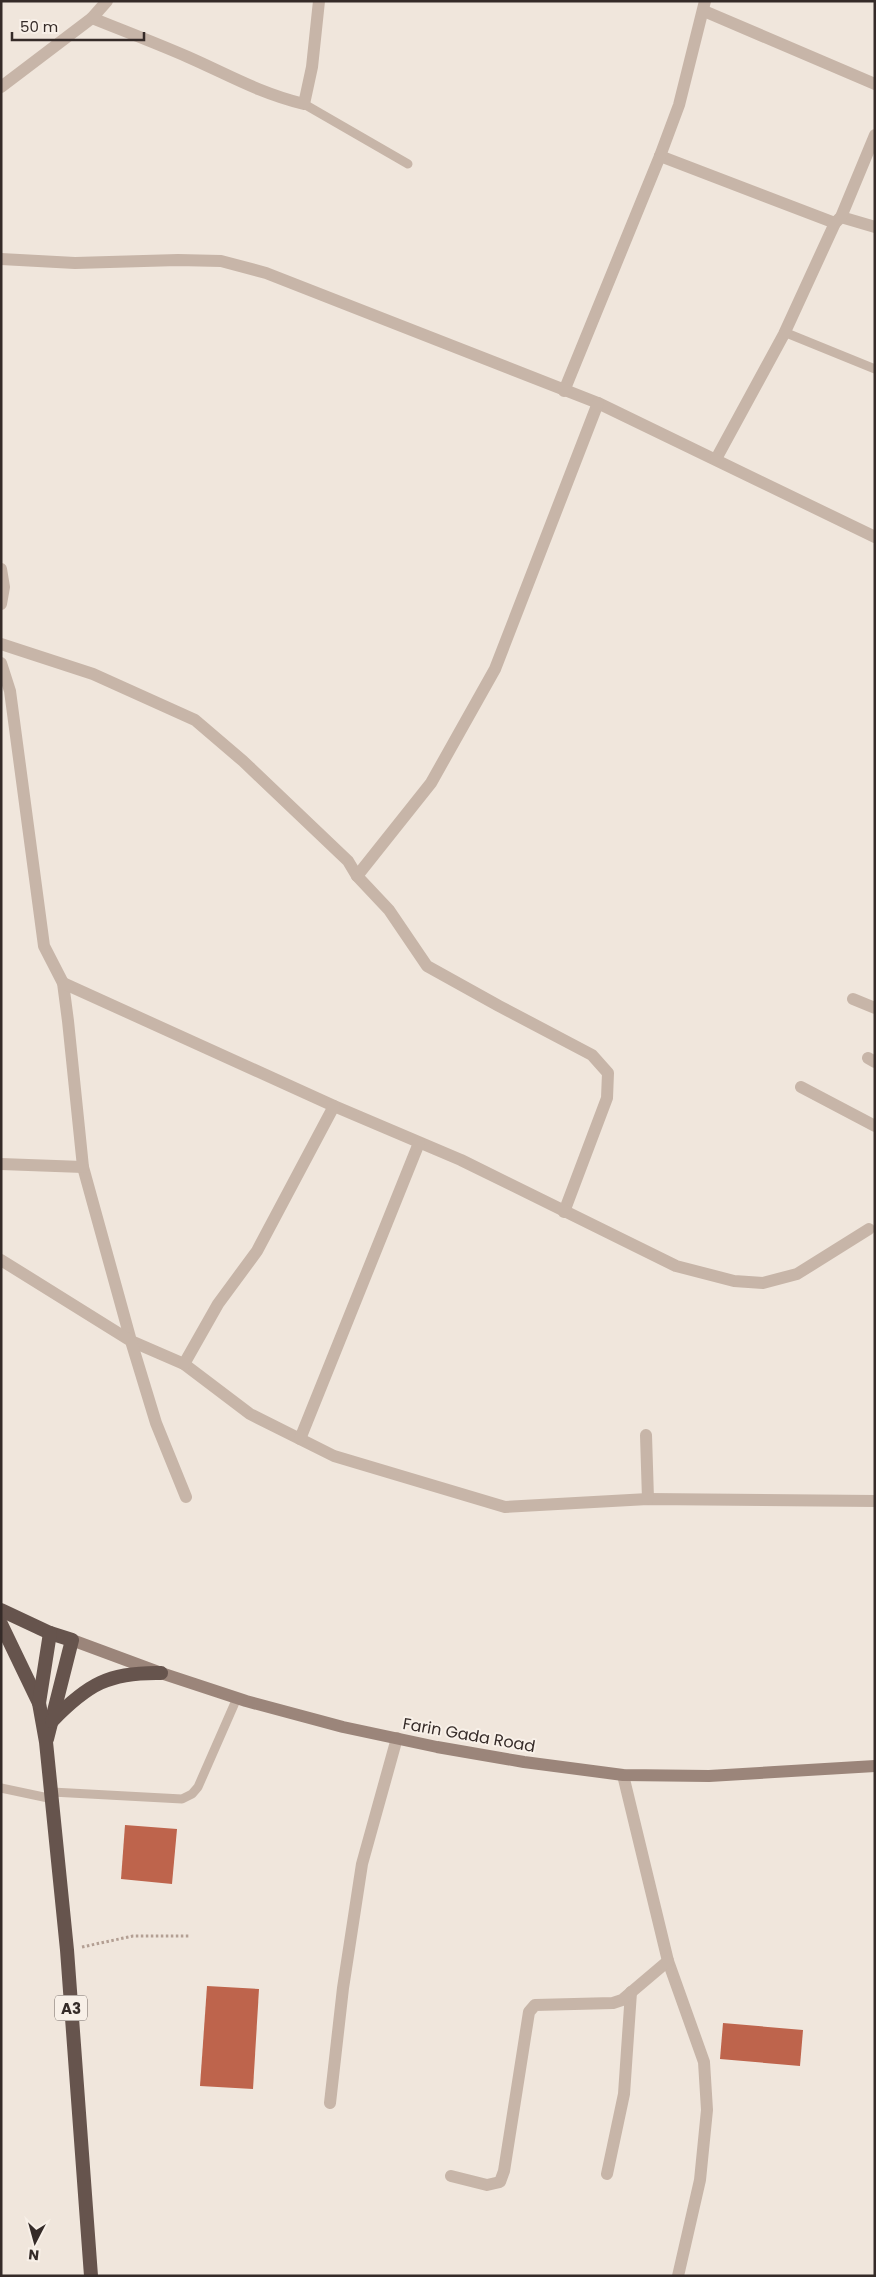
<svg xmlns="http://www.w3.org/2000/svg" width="876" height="2277" font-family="Poppins,sans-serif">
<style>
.building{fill:#be644c}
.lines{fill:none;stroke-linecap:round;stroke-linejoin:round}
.path{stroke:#b39f93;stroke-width:3;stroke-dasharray:2.5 2.5;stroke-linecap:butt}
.service{stroke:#c7b5a8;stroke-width:9}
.minor{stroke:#c7b5a8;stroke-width:12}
.secondary{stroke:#9b857a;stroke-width:12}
.trunk{stroke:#66544d;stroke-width:14}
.labels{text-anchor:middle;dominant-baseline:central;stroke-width:4;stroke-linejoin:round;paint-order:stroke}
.shield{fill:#f8f0e8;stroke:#706662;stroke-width:1}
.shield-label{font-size:15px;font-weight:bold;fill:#352b28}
.street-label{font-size:16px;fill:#352b28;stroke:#f8f0e8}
</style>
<rect width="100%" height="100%" fill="#f0e6dc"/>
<g class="building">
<path d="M125 1825 177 1829 172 1884 121 1879Z"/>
<path d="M207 1986 259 1989 253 2089 200 2086Z"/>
<path d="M723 2023 803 2030 800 2066 720 2059Z"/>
</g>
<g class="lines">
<path class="path" d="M82 1947 133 1936H189"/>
<g class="service">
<path d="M304 104 408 164"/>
<path d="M784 332 875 369"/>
<path d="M1 1788 53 1799"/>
<path d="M52 1792 182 1799 192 1794 198 1787 237 1698"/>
</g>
<g class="minor">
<path d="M704 11 875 84"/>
<path d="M92 18C124 31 156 43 188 57 229 75 259 93 304 104L312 67 319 1"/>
<path d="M1 87 92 18 107 1"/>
<path d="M660 156 835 223"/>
<path d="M841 217 875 227"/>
<path d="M1 259 75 263 178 260 221 261 266 273 598 403 875 537"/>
<path d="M564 391 660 156 679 105 705 1"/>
<path d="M716 459 784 334 835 223 841 217 875 135"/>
<path d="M1 569 4 587 1 604"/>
<path d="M1 644 93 674 195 720 243 761 348 861 357 876 389 910 427 966 499 1006 592 1055 608 1073 607 1098 564 1212"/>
<path d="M1 663 10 691 44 946 63 983 68 1021 83 1167 131 1341 184 1364 250 1414 334 1456 505 1507 648 1499 875 1501"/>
<path d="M357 876 431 783 495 669 598 403"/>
<path d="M63 983 334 1106 461 1160 676 1266 734 1281 763 1283 797 1274 869 1229"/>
<path d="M853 999 875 1008"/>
<path d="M868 1058 875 1062"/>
<path d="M801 1087 875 1126"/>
<path d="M1 1164 83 1167"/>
<path d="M1 1260 131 1341 156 1423 186 1497"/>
<path d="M184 1364 218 1304 257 1251 334 1106"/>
<path d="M646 1435 648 1499"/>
<path d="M300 1439 419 1143"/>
<path d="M623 1775 668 1961 704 2062 707 2110 700 2180 678 2276"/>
<path d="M330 2103 343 1988 362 1864 397 1738"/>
<path d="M607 2174 624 2094 631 1992"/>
<path d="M451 2176 487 2185 500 2182 504 2171 529 2012 535 2005 613 2003 622 2000 668 1961"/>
</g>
<path class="secondary" d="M72 1640 161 1673 246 1701 343 1727 437 1747 524 1762 623 1775 709 1776 875 1766"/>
<g class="trunk">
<path d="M1 1610 50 1633 72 1640 47 1739"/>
<path d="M1 1624 39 1703 46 1742 67 1950 91 2276"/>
<path d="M39 1703 50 1633"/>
<path d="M52 1721C88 1684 109 1672 161 1673"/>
</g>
</g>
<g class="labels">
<rect class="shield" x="55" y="1995.5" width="32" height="25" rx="4"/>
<g class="shield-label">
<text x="71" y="2008">A3</text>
</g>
<g class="street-label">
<text transform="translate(469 1735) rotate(10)">Farin Gada Road</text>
</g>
</g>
<rect width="876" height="2277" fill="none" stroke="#352b28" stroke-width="5"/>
<g transform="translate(35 2242) rotate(186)" stroke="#f8f0e8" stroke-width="4" paint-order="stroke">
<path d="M0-4L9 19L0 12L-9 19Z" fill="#352b28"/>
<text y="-8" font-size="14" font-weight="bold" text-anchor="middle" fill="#352b28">N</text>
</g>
<path d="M12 32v8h132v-8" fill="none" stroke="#352b28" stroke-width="2.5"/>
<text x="20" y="32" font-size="15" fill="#352b28" stroke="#f8f0e8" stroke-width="4" paint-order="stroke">50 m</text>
</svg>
